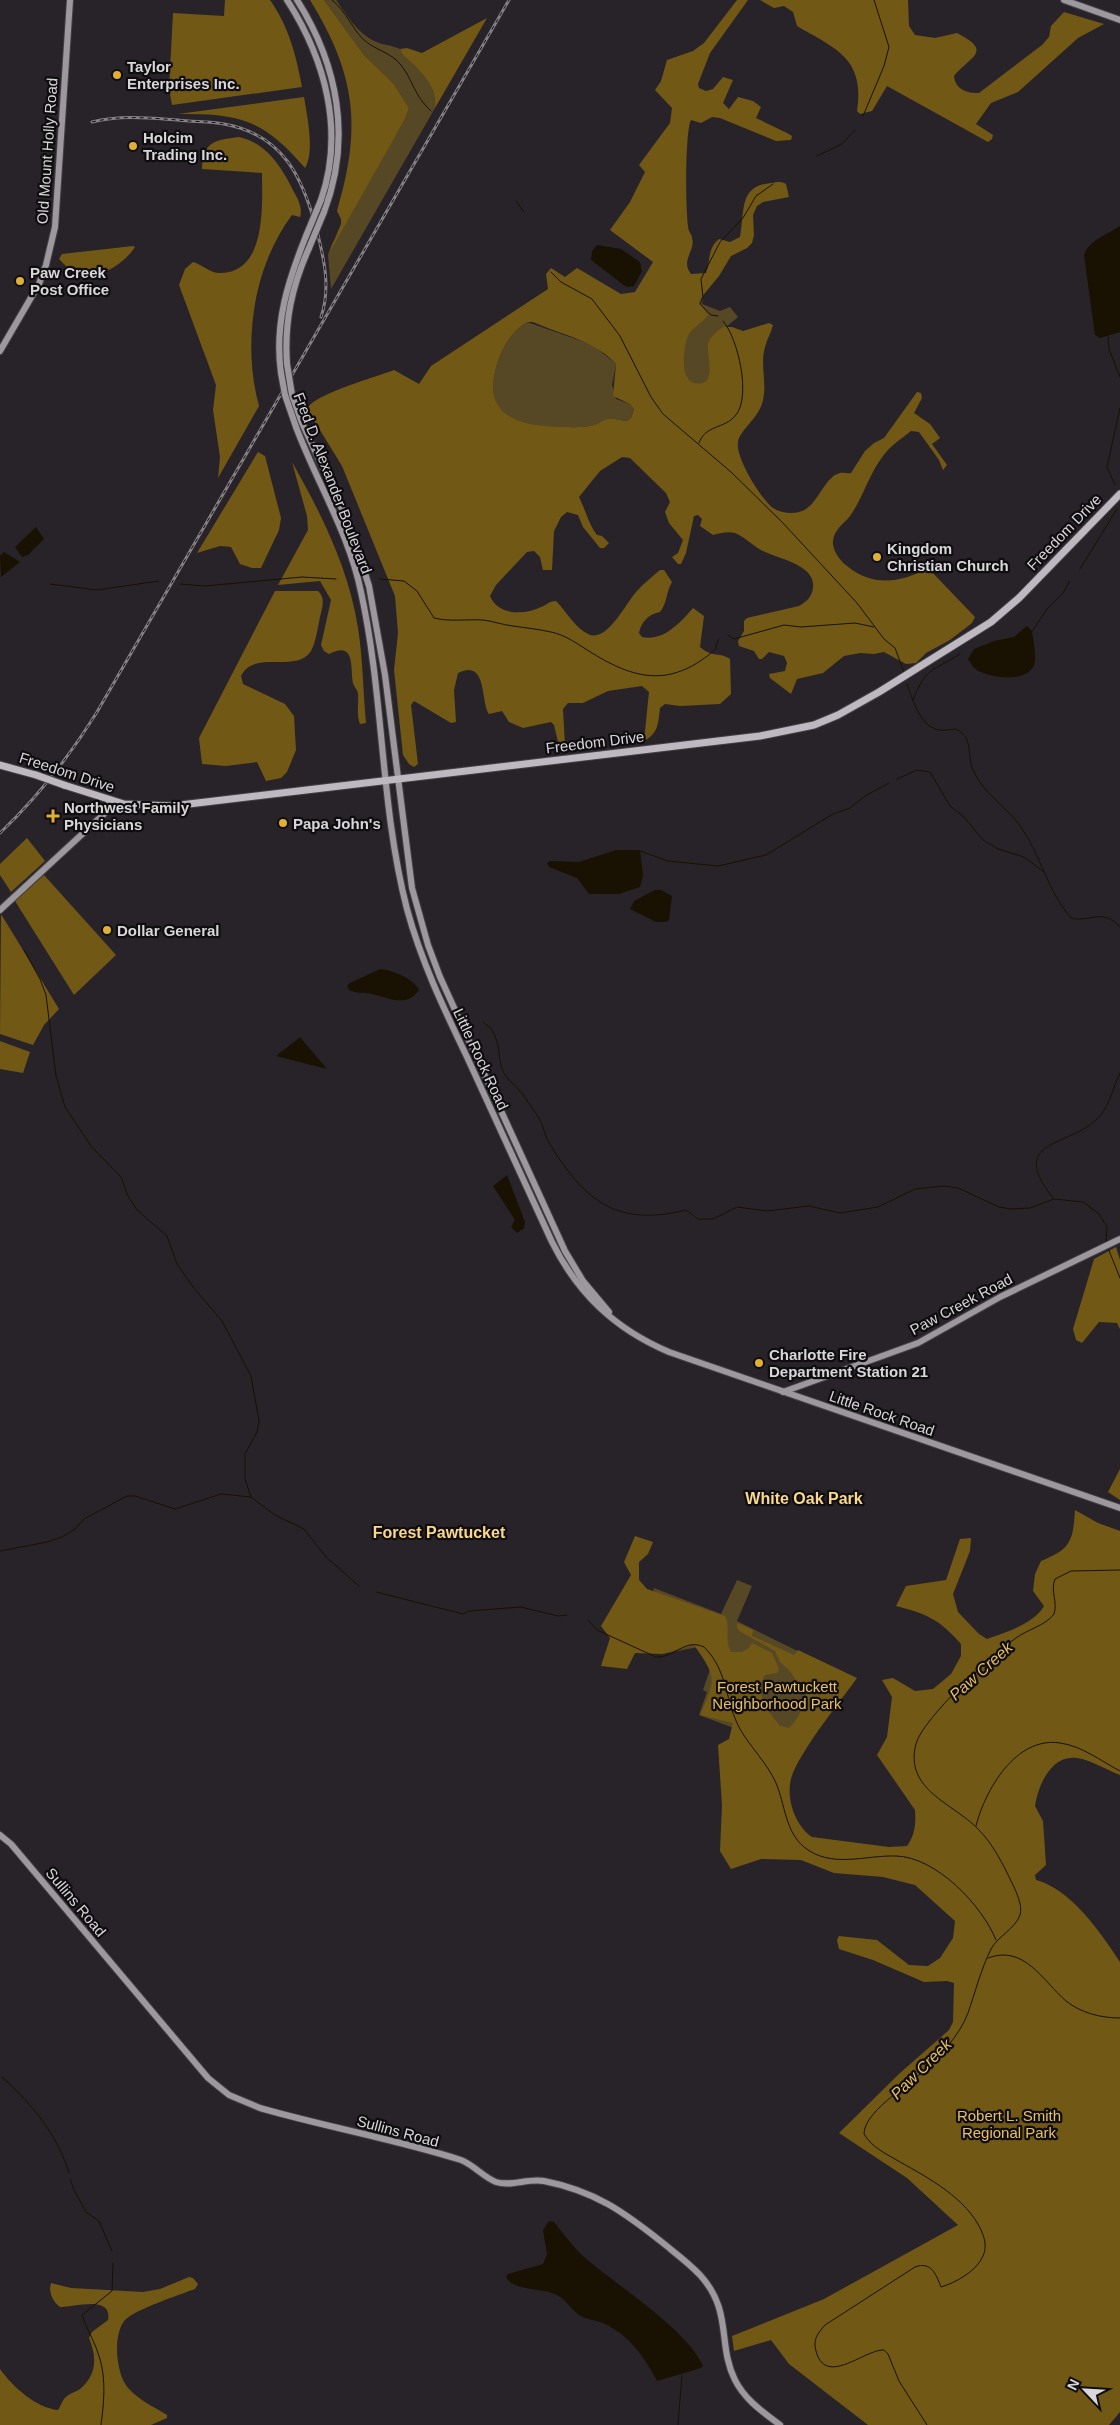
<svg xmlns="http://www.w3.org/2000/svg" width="1120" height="2425" font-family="Arial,sans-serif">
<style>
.green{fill:#574825}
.forest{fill:#725815;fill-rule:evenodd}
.water{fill:#191101}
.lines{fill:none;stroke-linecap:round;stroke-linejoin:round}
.stream{stroke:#191101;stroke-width:1}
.secondary-casing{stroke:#444045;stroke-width:8}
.primary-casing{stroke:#444045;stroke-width:9}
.secondary{stroke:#9c989e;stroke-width:6}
.primary{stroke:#beb9c0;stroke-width:7}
.rail-casing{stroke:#848085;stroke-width:3}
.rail{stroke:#0f0d10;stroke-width:1;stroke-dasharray:4;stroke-linecap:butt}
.secondary-bridge-casing{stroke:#444045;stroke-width:8;stroke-linecap:butt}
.primary-bridge-casing{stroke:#444045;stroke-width:9;stroke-linecap:butt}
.secondary-bridge{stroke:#9c989e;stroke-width:6}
.primary-bridge{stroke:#beb9c0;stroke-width:7}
.poi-dot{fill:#dfb034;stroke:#0f0d10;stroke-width:2}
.labels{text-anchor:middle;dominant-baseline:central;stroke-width:4.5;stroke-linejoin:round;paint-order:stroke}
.poi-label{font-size:15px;font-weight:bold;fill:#d9d6da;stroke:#0f0d10;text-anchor:start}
.street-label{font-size:15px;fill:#d9d6da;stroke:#0f0d10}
.park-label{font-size:15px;fill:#e6c065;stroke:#0f0d10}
.neighbourhood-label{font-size:16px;font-weight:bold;fill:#f9d88d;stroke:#0f0d10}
.water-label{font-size:16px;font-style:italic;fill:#e5be63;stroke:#0f0d10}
</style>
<rect width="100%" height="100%" fill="#282329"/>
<g class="green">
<path d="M324 0H336C347 15 357 33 374 41 382 45 392 45 400 49L402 54C417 68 438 85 435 108L331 289 328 255 332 244 405 119 409 108 394 84 364 55Z"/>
<path d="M704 291 702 304 720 311 730 307 738 317 714 337 715 375 702 388 683 384 684 306Z"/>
<path d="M527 322 593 345 616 364 612 385 616 399 630 404 634 408 631 418 627 421C621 421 614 418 608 419 603 419 599 424 595 425 584 428 571 427 560 427 524 426 484 419 495 372 499 353 510 332 527 322Z"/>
<path d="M737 1580 752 1586 737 1621 850 1677 761 1821 747 1733 699 1715 707 1692 703 1690 719 1643 662 1654 639 1646 654 1588 721 1614Z"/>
</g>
<g class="forest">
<path d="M225 0H270C289 27 296 55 302 87L172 105 169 89 173 13 224 16Z"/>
<path d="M310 0H324L364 55 394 84 409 108 405 119 328 255 341 224V219L337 211C362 127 356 75 310 0Z"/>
<path d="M737 0H748L710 53 698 84 699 88 706 91 713 89 723 77 733 80 723 103 729 109 738 97 753 101 761 107 756 118 787 133 792 136 791 140 776 141 720 118 712 117 701 123 691 120C685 130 685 217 689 231 690 233 692 235 692 238 696 251 680 260 691 274L706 273C711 260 707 249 719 239L730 242 740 237C745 212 738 186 771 183 777 182 781 181 786 184L789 197 763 202 757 206 753 215 754 235 752 243 747 248 731 256 719 276 700 299 699 303 708 315C703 322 694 327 689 334 684 342 682 367 686 375 688 379 690 382 694 383 719 389 706 353 708 344 710 337 717 331 723 327H732L743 331 769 323 773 325C771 333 767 339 765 347 760 364 767 383 763 400 759 419 740 429 738 442 735 457 761 499 773 508 781 513 791 514 799 512 818 508 823 477 840 473 842 472 848 474 851 473L865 451 874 443 884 438 917 392 921 393 922 398 914 413 930 424 940 438 932 444 947 465 943 470 939 460 919 432 911 431C901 439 890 446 883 456 869 474 863 498 850 516 844 524 834 529 833 541 832 550 840 561 847 566 872 587 901 583 928 568L975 617 972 623 950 640 926 653 916 663 906 664 884 652 874 654 860 653 844 656 823 673 797 679 791 694 770 678 769 674 785 671 787 663 784 656 769 652 762 659H759L754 651 739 646 738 641 744 631V621L747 618 799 606C806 602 812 597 813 588 816 564 777 559 761 550 752 545 745 537 735 533 728 531 720 533 713 535L700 526 702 519 698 515 694 516 686 553 681 564H678L672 557 678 553 683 540 669 523 665 512 670 502 666 493 630 458 622 457 600 471 579 497C586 511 588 523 597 535L602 536 609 543 604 548H600L583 527 578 515 567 512 561 517 554 531 552 570H543L540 557 534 551 527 552 496 585 490 596C498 616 525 615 541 607 547 605 549 601 556 601 566 611 575 628 588 634 607 644 627 601 637 591 644 583 652 577 660 570H664L672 582C666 592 667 604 660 612 649 614 641 622 639 633L642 637C663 642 681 622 693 608L704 616 700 647C712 658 721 652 730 659L731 694 720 704 680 706 665 704 660 708C658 723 659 733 644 741L649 692 642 686 608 691 583 703H568L563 709 565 745 563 751 560 750 554 725 551 722 523 728 509 722 502 711 489 714C480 702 488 658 458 673L454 690 456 722 451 723 414 701 411 705 418 764 414 767 409 764 403 755 394 670 398 633 395 596 342 466 307 409C314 394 376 377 394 370L419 384 431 366 548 289 546 274 551 268 565 277 577 268 621 294 635 292 653 262 610 230 630 202 645 172 639 165 670 123 672 108 655 90 661 81 667 60 693 51 704 43ZM527 322H533C562 335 594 340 616 364L613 396 630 404 634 409 631 418 627 421C621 421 614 418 608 419 603 419 599 424 594 425 584 428 571 427 560 427 525 426 484 419 495 372 499 353 510 332 527 322Z"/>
<path d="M760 0H908L909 26 915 35 935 38 957 33C994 52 970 56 954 76 955 89 967 94 979 93L1042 45 1049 37 1051 26 1064 12 1104 24 1078 38 1018 92 991 103 976 124 993 135 992 139 988 142 887 86 872 111 860 114 857 111C865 58 836 49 797 26L793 12 784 6 774 8Z"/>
<path d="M487 18 435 108C438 85 417 68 402 54L400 49 407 48 422 53Z"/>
<path d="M304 97C307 116 315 152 305 168 264 120 240 113 178 114Z"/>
<path d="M239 137C267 143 282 168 294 192 298 199 303 209 300 217L292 215C253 267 242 344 259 406L218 478 220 457 213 410 216 385 179 285 185 269 193 262C203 265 211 274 221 273 267 272 262 204 262 173L202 169C203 142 214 140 239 137Z"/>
<path d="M133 246 135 247C125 263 98 281 78 274 70 271 65 265 59 259L62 254Z"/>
<path d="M258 452 265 456 281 518 279 530 261 568H252L240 564 231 547 220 546 197 553Z"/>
<path d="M292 462C321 513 349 569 358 628 363 659 363 692 366 723L360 724C356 714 359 704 358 693 357 689 354 687 353 683 350 668 356 640 329 654L324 651 321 645 331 600 320 581 278 585 308 530 307 516Z"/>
<path d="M275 591H318C326 598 322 608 320 617 318 626 316 642 311 651 296 674 254 649 241 676L243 684 285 704 294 716 296 750 287 772 281 778 266 781 257 762 226 766 202 764 199 738Z"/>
<path d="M27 838 45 861 11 892 0 875V864Z"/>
<path d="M44 875 116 955 74 995 15 901Z"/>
<path d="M1 914 59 1009 44 1025 33 1045 0 1034Z"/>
<path d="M0 1041 30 1052 23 1073 0 1069Z"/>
<path d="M1116 1247 1120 1260V1329L1117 1323 1099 1322 1082 1343 1076 1340 1073 1329 1094 1259Z"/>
<path d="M1120 1469V1500L1108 1492Z"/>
<path d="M1075 1510 1098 1523 1120 1531V1775C1107 1770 1091 1760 1077 1758 1051 1754 1038 1786 1035 1806L1043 1821 1046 1865 1035 1875 1036 1880C1071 1889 1101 1933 1120 1962V2412L1109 2425H868L789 2364 771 2340 734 2351 732 2336 824 2299 958 2225 907 2178 839 2133 900 2073 949 2030 953 2022 954 1983 947 1981 924 1982 873 1960 839 1949 837 1940 839 1936 877 1940 909 1965 928 1966 940 1958 953 1938 955 1921 915 1885 883 1877 834 1873 801 1860 761 1859 731 1869 720 1851 722 1805 718 1745 729 1739 733 1723 700 1715C716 1678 717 1678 694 1645L662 1654 635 1653 627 1669 601 1666 610 1638 601 1626 631 1575 624 1562 635 1536 653 1542 648 1554 639 1562V1580L647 1589 725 1616C731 1627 724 1641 731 1652H742L749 1648 752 1643 772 1653 779 1669 777 1673 765 1675C753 1693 769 1712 780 1726L789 1728C798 1720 808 1701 806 1689L800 1686 789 1670 780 1662 775 1651 741 1632 737 1628V1623L753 1630 752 1636 794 1655 798 1650 857 1678C840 1702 798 1753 791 1779 786 1799 795 1825 812 1837L889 1847 907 1846C915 1835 916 1824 915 1810L877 1755 887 1737 892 1697 882 1680 893 1678 915 1691 933 1689 951 1674 961 1656V1644C939 1619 927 1614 896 1606L906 1586 946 1580 960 1539 971 1538 970 1551 953 1594 958 1612 979 1634 987 1639C1005 1633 1035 1623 1044 1606L1033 1591 1035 1574 1041 1561C1071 1549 1073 1541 1075 1510Z"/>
<path d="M189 2277 193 2278 198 2284 195 2289C179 2295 136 2309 125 2320 112 2335 116 2376 129 2389 139 2400 154 2407 167 2415V2418L151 2425H0V2369C12 2386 36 2408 58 2410 61 2406 62 2400 66 2397 70 2393 76 2392 80 2389 97 2374 97 2358 89 2338L92 2332 108 2320C113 2294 71 2308 60 2307 53 2302 48 2292 51 2283L71 2288 143 2292 160 2289Z"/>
</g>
<g class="water">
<path d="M1120 226V332L1100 338 1095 335 1084 255C1088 241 1108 234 1120 226Z"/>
<path d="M597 245 621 249 640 262 642 271 634 286 629 287 625 286 591 260 592 251Z"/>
<path d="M36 527 44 539 28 555 22 557 15 547Z"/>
<path d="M4 552 20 562 1 577 0 556Z"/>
<path d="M1027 626 1032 631C1033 641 1038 659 1033 667 1024 682 994 678 981 672 974 670 971 664 968 659L974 649 994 641 1014 637Z"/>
<path d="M616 850H640L643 875 640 887 619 894H589L577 878 549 867 547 863 550 861 579 862Z"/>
<path d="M655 890H661L672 896 669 920 666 922H656L630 909 634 901Z"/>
<path d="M380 969C392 970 413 978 419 990 407 1008 389 998 372 994 364 992 357 994 349 990L347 986 350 983Z"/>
<path d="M300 1037 327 1069 276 1056Z"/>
<path d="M507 1175 525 1222 524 1228 517 1233 511 1227 515 1220 493 1186Z"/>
<path d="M549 2221 554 2222C564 2234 573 2247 584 2257 615 2284 688 2330 703 2366L701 2368 657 2381C644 2356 629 2335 603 2323 596 2320 583 2319 578 2314 569 2307 566 2299 555 2294 542 2288 513 2291 506 2277L508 2274 543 2264 547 2254 543 2230Z"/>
</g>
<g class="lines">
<g class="stream">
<path d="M332 0C346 11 351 27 363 39 374 50 391 52 401 65 414 82 413 94 431 111"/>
<path d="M863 116 884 66 889 47 874 0"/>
<path d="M817 156 842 144 855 130"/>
<path d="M516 201 524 212"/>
<path d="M551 272 561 282 592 299 620 336 651 397 663 414 731 472 782 522 857 603 884 639 895 648 904 672"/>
<path d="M718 316 711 315 700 304 703 297 701 279 720 242 743 218 756 196 773 184"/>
<path d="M1108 336 1109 349 1120 377"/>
<path d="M699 443C705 425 724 429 735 416 752 398 738 338 723 321"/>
<path d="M1115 485 1107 467 1120 408"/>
<path d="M1080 569 1117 509"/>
<path d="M380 579 404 581 417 591 434 618C450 622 467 619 483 620 493 621 503 625 513 626 526 628 538 629 551 632 566 635 579 645 592 653 639 682 673 686 716 649V645L719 639"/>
<path d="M50 584 97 590 159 581"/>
<path d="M180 584 205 586 302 577 336 579"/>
<path d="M1031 633 1047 609 1063 593 1070 581"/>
<path d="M728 635 734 639 784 625 801 627 855 623 874 627"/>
<path d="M907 684C912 698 921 729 940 730 945 731 950 729 956 729 975 739 966 757 974 772 984 794 1008 808 1021 827 1041 856 1048 892 1071 918 1090 923 1102 907 1120 927"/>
<path d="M913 700C926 667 933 671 960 654"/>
<path d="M897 779 917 770 930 772 950 806 963 816 983 840 998 849 1024 857 1044 872"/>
<path d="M640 851 668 861 718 866 766 855 833 814 850 808 865 796 889 783"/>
<path d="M24 950 40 979 46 995 56 1076 65 1107 91 1146 121 1177 128 1196 137 1210 167 1236 177 1264 193 1287 222 1321 251 1376 259 1421 257 1432 245 1454V1479L251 1497"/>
<path d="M483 1022C501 1033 497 1052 502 1069 506 1080 518 1087 524 1096 529 1103 534 1111 539 1118 544 1127 545 1138 551 1146 586 1202 618 1227 686 1210L698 1219H713L737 1207 767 1211 809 1206 840 1213 878 1207 915 1189 944 1186 958 1188 999 1207 1011 1209 1030 1208 1054 1199 1083 1202 1099 1214 1107 1227 1106 1242"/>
<path d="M1054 1199C1005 1139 1069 1148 1098 1118 1110 1105 1113 1088 1120 1073"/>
<path d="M1108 1248 1120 1278"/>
<path d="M0 1551 47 1542 62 1537 75 1529 84 1519 127 1496H135L175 1509 221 1494 251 1497 275 1515 304 1529 326 1557 359 1586"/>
<path d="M376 1592 463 1614 469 1611 521 1607 558 1616 567 1615"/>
<path d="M588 1620 597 1630 656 1657C674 1658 685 1638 704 1647 728 1670 725 1702 740 1729 751 1748 767 1763 776 1783 785 1804 785 1831 804 1847 831 1869 865 1855 896 1856 936 1857 982 1905 996 1940"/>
<path d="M976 1826C985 1790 1016 1736 1060 1743 1082 1746 1101 1761 1120 1771"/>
<path d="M988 1958C1024 1944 1043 1981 1066 2001 1081 2013 1101 2018 1120 2018"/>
<path d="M2 2077C31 2103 58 2135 69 2173"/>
<path d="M70 2179 74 2190 86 2212 99 2221 112 2251"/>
<path d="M101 2425C104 2403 106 2380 100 2359 96 2344 87 2330 82 2315L112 2291 113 2263"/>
<path d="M678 2425 682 2375"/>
<path d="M927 2425 899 2381 888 2354 884 2350C864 2349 822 2391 815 2346 814 2337 820 2331 825 2325L915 2267C931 2261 936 2274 941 2287 955 2283 977 2271 983 2256 987 2247 985 2239 981 2230 967 2199 929 2178 900 2162 887 2154 872 2148 864 2134 864 2113 904 2088 919 2075 938 2058 959 2037 968 2013 975 1993 981 1969 991 1949 998 1936 1015 1929 1020 1915 1023 1906 1016 1891 1012 1883 1003 1864 993 1844 978 1829 953 1803 904 1790 916 1744 922 1719 993 1654 1016 1638 1028 1629 1045 1626 1054 1614 1058 1602 1050 1591 1055 1579L1071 1571 1120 1570"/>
</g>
<defs>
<g id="secondary">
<path d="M287 0C325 59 345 131 321 200"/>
<path d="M297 0C338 65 352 139 324 212"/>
<path d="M1064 0 1120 20"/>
<path d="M0 351 39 284 46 265 55 227 70 0"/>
<path d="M287 364C284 322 292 286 309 248"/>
<path d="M281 373C274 324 288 281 306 236"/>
<path d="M302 423 350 526 369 586 385 675 412 888 428 945 440 977 565 1251 583 1281 609 1312"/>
<path d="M296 427C317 483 349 533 361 592 384 696 380 805 407 909 421 961 444 1009 467 1057 495 1119 524 1180 552 1242 578 1294 615 1329 669 1352L1120 1508"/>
<path d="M0 910 105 813 110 801"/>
<path d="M783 1392 918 1343 1000 1297 1120 1239"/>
<path d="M0 1835 11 1844 208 2078 229 2095 260 2108C326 2127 395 2139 461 2160 474 2165 483 2177 496 2182 511 2187 528 2178 544 2181 595 2191 624 2212 663 2243 675 2253 689 2263 700 2275 733 2311 717 2344 735 2380 745 2400 763 2412 780 2425"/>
</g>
<g id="primary">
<path d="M0 765 36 775"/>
<path d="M64 785 124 804 172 806 760 736 814 725 838 715 879 692 991 622 1019 598 1120 494"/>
</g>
</defs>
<use href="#secondary" class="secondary-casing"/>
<use href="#primary" class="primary-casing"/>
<use href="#secondary" class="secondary"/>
<use href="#primary" class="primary"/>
<defs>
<g id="rail">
<path d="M92 122C121 115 149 118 178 120 193 122 209 121 224 124 284 135 303 178 317 231 324 259 331 288 321 317"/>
<path d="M0 833C38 797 69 757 97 712L509 0"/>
</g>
</defs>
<use href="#rail" class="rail-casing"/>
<use href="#rail" class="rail"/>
<defs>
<g id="secondary-bridge">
<path d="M306 236 321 200"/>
<path d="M309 248 324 212"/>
<path d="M287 364 292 395 302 423"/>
<path d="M281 373 285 395 296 427"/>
</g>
<path id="primary-bridge" d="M36 775 64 785"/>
</defs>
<use href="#secondary-bridge" class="secondary-bridge-casing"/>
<use href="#primary-bridge" class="primary-bridge-casing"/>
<use href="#secondary-bridge" class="secondary-bridge"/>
<use href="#primary-bridge" class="primary-bridge"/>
</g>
<g class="poi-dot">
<circle cx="117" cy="75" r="5"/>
<circle cx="133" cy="146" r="5"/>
<circle cx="20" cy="281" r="5"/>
<circle cx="877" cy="557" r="5"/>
<path d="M50.5 808.5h5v5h5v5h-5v5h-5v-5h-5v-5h5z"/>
<circle cx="283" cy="823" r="5"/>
<circle cx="107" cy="930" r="5"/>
<circle cx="759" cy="1363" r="5"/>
</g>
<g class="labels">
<g class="poi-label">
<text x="127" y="66">Taylor<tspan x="127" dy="17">Enterprises Inc.</tspan></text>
<text x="143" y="137">Holcim<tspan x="143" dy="17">Trading Inc.</tspan></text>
<text x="30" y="272">Paw Creek<tspan x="30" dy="17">Post Office</tspan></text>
<text x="887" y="548">Kingdom<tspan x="887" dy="17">Christian Church</tspan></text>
<text x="64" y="807">Northwest Family<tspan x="64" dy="17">Physicians</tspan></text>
<text x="293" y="823">Papa John's</text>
<text x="117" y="930">Dollar General</text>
<text x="769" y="1354">Charlotte Fire<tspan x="769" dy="17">Department Station 21</tspan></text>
</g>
<g class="street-label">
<text transform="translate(47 151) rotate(-86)">Old Mount Holly Road</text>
<text transform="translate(333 483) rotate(69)">Fred D. Alexander Boulevard</text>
<text transform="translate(1064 532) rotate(-46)">Freedom Drive</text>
<text transform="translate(595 742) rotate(-7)">Freedom Drive</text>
<text transform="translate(67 772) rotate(18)">Freedom Drive</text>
<text transform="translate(481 1059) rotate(65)">Little Rock Road</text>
<text transform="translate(961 1304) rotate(-28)">Paw Creek Road</text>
<text transform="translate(882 1413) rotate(19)">Little Rock Road</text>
<text transform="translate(76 1902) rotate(50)">Sullins Road</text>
<text transform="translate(398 2131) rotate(15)">Sullins Road</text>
</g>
<g class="park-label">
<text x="777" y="1686">Forest Pawtuckett<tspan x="777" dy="17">Neighborhood Park</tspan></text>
<text x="1009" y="2115">Robert L. Smith<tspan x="1009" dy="17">Regional Park</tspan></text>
</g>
<g class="neighbourhood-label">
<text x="804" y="1498">White Oak Park</text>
<text x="439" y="1532">Forest Pawtucket</text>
</g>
<g class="water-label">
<text transform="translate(981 1671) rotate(-42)">Paw Creek</text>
<text transform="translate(921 2069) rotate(-45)">Paw Creek</text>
</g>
</g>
<g transform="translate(1085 2390) rotate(295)" stroke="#0f0d10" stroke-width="4" paint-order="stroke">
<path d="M0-4L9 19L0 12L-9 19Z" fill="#d9d6da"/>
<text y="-8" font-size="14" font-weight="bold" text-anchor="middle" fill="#d9d6da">N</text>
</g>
</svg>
